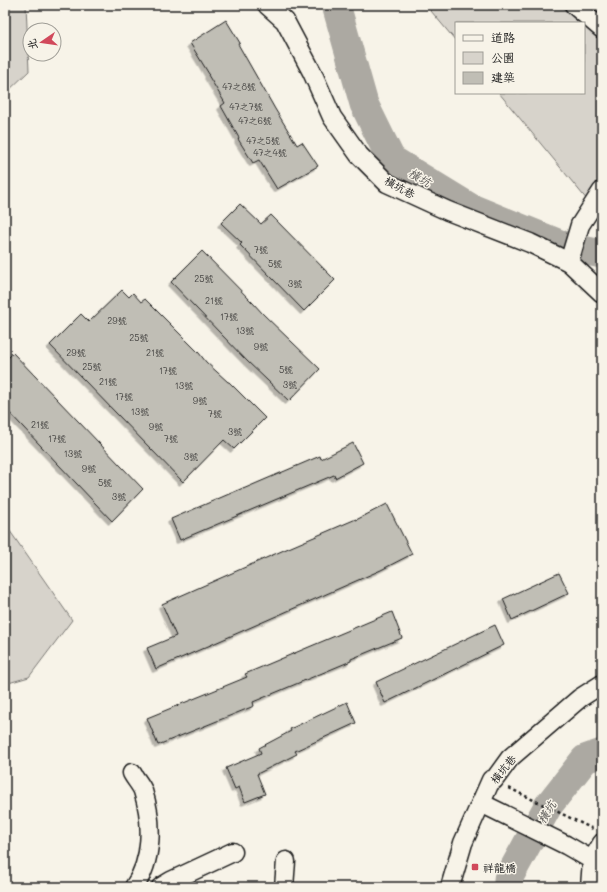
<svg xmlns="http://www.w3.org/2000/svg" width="607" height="892" font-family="Mali,'LXGW WenKai TC',sans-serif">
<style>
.green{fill:#d7d3cb;stroke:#7a7874}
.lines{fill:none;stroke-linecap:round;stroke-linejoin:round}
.river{stroke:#aca9a2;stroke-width:29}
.building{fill:#c0beb5;stroke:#1c1c1c;filter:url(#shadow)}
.minor-casing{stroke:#1c1c1c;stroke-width:21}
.path{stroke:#1c1c1c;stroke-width:2.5;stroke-dasharray:3 3;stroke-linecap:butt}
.minor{stroke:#f7f3e8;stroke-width:18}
.poi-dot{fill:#d1495b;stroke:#f7f3e8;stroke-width:1.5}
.labels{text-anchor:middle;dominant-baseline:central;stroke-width:3;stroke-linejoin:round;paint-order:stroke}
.number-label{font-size:9px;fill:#454442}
.street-label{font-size:11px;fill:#1c1c1c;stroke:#f7f3e8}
.poi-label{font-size:11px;fill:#1c1c1c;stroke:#f7f3e8;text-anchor:start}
.water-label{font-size:12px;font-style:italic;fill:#565452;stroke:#f7f3e8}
</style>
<defs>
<filter id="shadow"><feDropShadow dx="-3.5" dy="3.5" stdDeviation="0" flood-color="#0004"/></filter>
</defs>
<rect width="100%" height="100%" fill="#f7f3e8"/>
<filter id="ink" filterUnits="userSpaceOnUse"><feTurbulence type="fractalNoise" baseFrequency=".025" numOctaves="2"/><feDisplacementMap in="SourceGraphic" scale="8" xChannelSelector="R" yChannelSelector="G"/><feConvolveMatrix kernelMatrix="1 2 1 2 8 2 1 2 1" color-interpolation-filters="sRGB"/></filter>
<g filter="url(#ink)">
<g class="green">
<path d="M5 5H26L29 71 5 94Z"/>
<path d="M426 5H602V218L499 93H584V23H456V41Z"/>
<path d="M5 524 72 620 29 677 5 684Z"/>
</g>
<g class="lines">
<g class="river">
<path d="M336 5 364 104 391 159 471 208 567 247 602 254"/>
<path d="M508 887V879L548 806 585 759 602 753"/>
</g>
</g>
<g class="building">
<path d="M226 20 240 43 238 44 275 109 297 145 302 142 318 166 277 189 259 160 253 163 238 139 239 138 221 106 225 103 208 75 209 74 190 43Z"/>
<path d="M240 204 261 224 271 215 335 280 304 311 240 245 242 243 221 223Z"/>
<path d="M202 251 253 303 263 314 320 369 289 401 247 361 171 282Z"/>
<path d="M122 290 129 297 133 293 141 302 145 299 199 353 206 362 228 382H229L265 418 234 449 224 440 183 482 50 345 81 314 89 322Z"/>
<path d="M13 353 143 489 112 521 5 408V361Z"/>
<path d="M353 443 363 463 335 478 334 475 180 540 171 519 243 488V489L320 456 321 459Z"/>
<path d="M387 504 412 554 381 570 156 669 147 648 176 636 162 604 284 550 356 519V520Z"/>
<path d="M559 573 569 593 512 620 503 599Z"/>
<path d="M392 612 402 638 351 659V661L253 702 254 706 158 745 147 718 247 677 245 674Z"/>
<path d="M495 625 504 645 385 703 376 682Z"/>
<path d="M347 702 356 723 295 751 297 754 257 774 265 794 245 802 239 787 235 789 226 768 261 753 259 748 291 731 290 729Z"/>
</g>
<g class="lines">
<defs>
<g id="minor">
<path d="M267 5 285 21 312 72 332 117 359 155 387 183 448 211 530 243 569 262 602 293"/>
<path d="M574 5 602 29"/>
<path d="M569 262 580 225 602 191"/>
<path d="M132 773C135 779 141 785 143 791 153 822 153 860 134 887"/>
<path d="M481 803 566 845 592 860 590 887"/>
<path d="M592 860 602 843"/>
<path d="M161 887 171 881 233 852"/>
<path d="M284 887 286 861"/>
<path d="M450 887 463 843 491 780H494L510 758 580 698 602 684"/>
</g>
</defs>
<use href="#minor" class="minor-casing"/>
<path class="path" d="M509 788 593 829"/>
<use href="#minor" class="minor"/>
</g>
</g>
<rect class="poi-dot" x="471" y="863" width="8" height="8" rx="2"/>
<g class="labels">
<g class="number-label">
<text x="239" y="86">47之8號</text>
<text x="246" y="106">47之7號</text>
<text x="255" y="120">47之6號</text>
<text x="263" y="140">47之5號</text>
<text x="270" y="152">47之4號</text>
<text x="261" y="249">7號</text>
<text x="275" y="263">5號</text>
<text x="204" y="278">25號</text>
<text x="295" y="283">3號</text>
<text x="214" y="300">21號</text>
<text x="229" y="316">17號</text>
<text x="117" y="320">29號</text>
<text x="245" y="330">13號</text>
<text x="139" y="337">25號</text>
<text x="261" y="346">9號</text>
<text x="76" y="352">29號</text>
<text x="155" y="352">21號</text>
<text x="92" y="366">25號</text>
<text x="286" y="369">5號</text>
<text x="168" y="370">17號</text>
<text x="108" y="381">21號</text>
<text x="290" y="384">3號</text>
<text x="184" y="385">13號</text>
<text x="124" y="396">17號</text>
<text x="200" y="400">9號</text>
<text x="140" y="411">13號</text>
<text x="215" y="413">7號</text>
<text x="40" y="424">21號</text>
<text x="156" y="426">9號</text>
<text x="235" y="431">3號</text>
<text x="57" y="438">17號</text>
<text x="171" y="438">7號</text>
<text x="73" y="453">13號</text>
<text x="191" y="456">3號</text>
<text x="89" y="468">9號</text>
<text x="105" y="482">5號</text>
<text x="119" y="496">3號</text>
</g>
<g class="street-label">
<text transform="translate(400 187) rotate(29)">橫坑巷</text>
<text transform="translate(503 769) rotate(-51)">橫坑巷</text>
</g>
<g class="poi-label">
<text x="483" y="867">祥龍橋</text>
</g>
<g class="water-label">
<text transform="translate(420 177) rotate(31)">橫坑</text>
<text transform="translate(546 812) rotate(-58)">橫坑</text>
</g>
</g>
<rect width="607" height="892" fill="none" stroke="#f7f3e8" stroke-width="20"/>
<rect x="10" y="10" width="587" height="872" fill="none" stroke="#1c1c1c" stroke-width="1.5" filter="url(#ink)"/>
<rect x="455" y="22" width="130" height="72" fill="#f7f3e8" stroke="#9f9d96"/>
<rect x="463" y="35" width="20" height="6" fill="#f7f3e8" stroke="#9f9d96"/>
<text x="491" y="42" font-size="12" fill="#1c1c1c">道路</text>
<rect x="463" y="52" width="20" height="12" fill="#d7d3cb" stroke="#9f9d96"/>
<text x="491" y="62" font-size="12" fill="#1c1c1c">公園</text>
<rect x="463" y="72" width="20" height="12" fill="#c0beb5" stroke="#9f9d96"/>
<text x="491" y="82" font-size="12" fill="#1c1c1c">建築</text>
<g transform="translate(42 42) rotate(257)"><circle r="19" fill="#f7f3e8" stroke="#9f9d96"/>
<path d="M0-3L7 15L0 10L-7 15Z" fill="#d1495b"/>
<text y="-6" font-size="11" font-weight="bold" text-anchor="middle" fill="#1c1c1c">北</text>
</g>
</svg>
